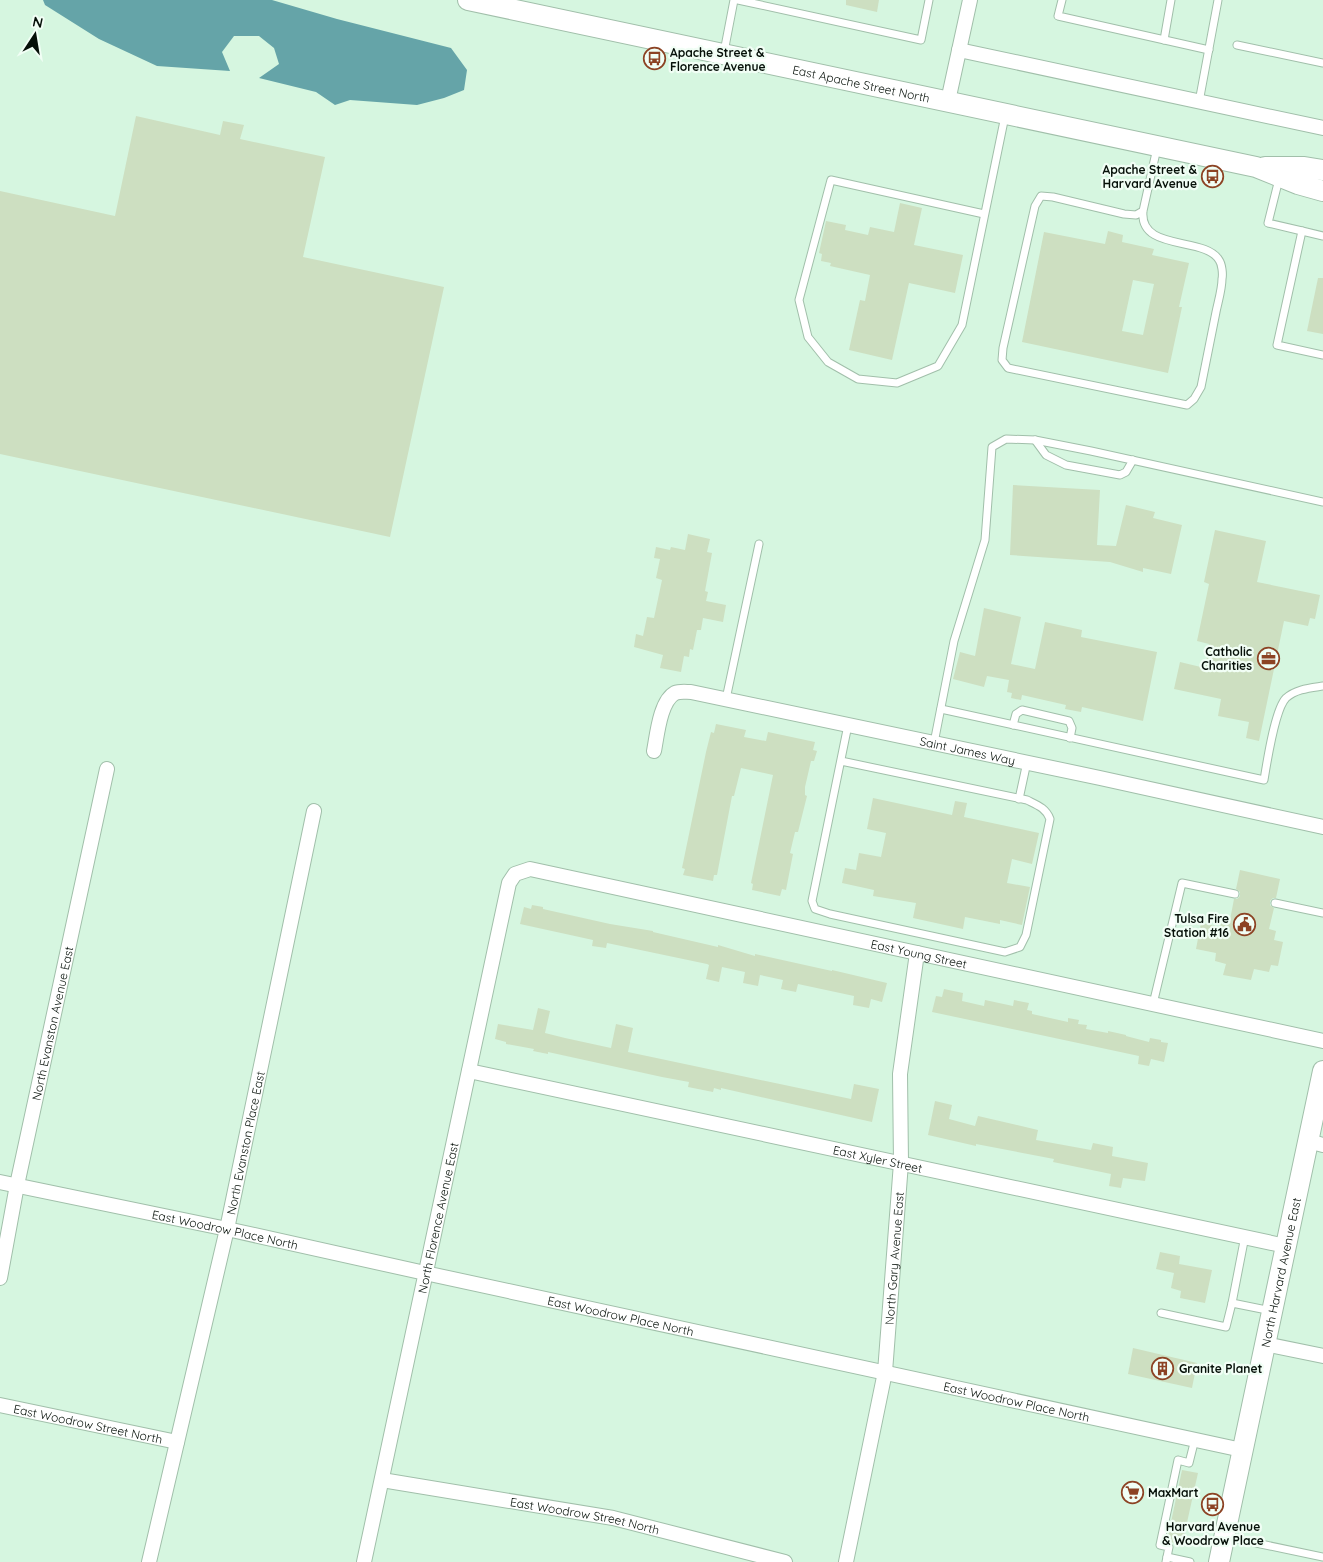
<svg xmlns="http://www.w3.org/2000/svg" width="1323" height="1562" font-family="Quicksand,sans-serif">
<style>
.water{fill:#65a4a8}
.building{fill:#cddfc1;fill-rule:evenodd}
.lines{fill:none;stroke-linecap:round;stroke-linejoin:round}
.service-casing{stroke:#a1bfaa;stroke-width:9}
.minor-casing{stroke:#a1bfaa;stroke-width:16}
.secondary-casing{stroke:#a1bfaa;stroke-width:22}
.service{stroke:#fff;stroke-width:7}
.minor{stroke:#fff;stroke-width:14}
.secondary{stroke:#fff;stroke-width:20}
.labels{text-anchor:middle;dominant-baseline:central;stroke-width:4.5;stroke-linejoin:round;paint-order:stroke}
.poi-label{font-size:12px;font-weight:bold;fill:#061009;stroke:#f1fef5;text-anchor:start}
.street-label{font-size:12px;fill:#061009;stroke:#f1fef5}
</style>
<rect width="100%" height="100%" fill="#d6f6e0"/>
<path class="water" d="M43 0H272L337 19 451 48 467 70 464 90 444 98 417 105 350 100 335 105 316 92 259 78 279 64 274 48 259 36H234L222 52 230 71 157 66 99 39 45 5Z"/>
<g class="building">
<path d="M846 0H879L877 12 846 5Z"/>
<path d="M136 116 220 135 223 121 244 125 240 139 325 157 303 257 444 287 390 537 0 454V191L115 216Z"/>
<path d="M900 203 922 208 914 245 963 255 955 293 909 283 892 360 849 350 860 300 865 301 870 275 830 266 831 263 821 261 822 254 819 253 826 221 846 225 845 230 868 235 870 227 894 232Z"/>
<path d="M1108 231 1123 235 1122 242 1154 249 1152 255 1189 263 1179 307H1182L1168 373 1022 342 1044 232 1105 244ZM1133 280 1154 284 1143 335 1122 331Z"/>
<path d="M1318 278H1323V334L1307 331Z"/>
<path d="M1013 485 1100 490 1097 545 1116 546 1126 505 1155 512 1153 518 1182 525 1171 574 1143 568V572L1110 562 1010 555Z"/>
<path d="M1215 530 1266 541 1257 582 1320 595 1315 619 1310 618 1308 626 1284 621 1259 741 1246 738 1249 722 1218 716 1221 699 1174 689 1180 662 1205 668 1209 644 1197 641 1209 584 1204 582Z"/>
<path d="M688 534 710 539 707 552 712 553 705 591 708 592 706 601 726 605 723 622 703 618 701 630H697L693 650 690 649 689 657 684 656 681 672 660 668 663 655 634 647 636 634 643 636 647 617 654 618 662 580 656 578 660 559 654 558 656 547 670 550 671 547 685 550Z"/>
<path d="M984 608 1021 617 1011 664 1035 669 1045 622 1082 630 1081 637 1157 652 1143 721 1082 707 1081 712 1065 709 1066 705 1022 695 1021 700 1011 698 1012 693 1007 692 1009 680 987 676 984 687 953 679 960 652 975 656Z"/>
<path d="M716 724 746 730 744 737 766 741 768 732 815 742 813 750 817 751 814 761H811L805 787V795L807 796 798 832H795L790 853 793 854 786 890 782 889 780 896 752 890 753 884 751 883 773 775 741 768 734 796H732L717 875H714L713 881 683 875 685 869 682 868 706 752 711 732 714 733Z"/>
<path d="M873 798 952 815 955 801 967 803 964 817 1039 833 1032 864 1012 859 1007 883 1030 887 1022 925 1000 920V924L965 917 963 929 913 918 916 903 873 896 874 890 842 883 845 868 856 870 859 853 881 857 886 833 867 829Z"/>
<path d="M1240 870 1280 879 1276 898H1273L1270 901V905L1274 908 1269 929 1276 931 1274 940 1283 942 1278 966 1271 965 1269 972 1254 969 1251 980 1223 975 1226 964 1215 961 1216 953 1196 949 1201 923 1220 927 1222 919 1230 920 1234 899H1237L1240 896V892L1236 889Z"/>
<path d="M532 905 543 907V909L610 924 653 931V932L718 947V945L755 956V954L832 971V970L887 983 882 1002 871 999 869 1008 853 1005 854 996 798 984 796 992 781 989 783 980 760 975 758 986 743 983 745 972 722 967 719 982 706 979 709 965 707 964 607 943 606 948 592 946 593 940 520 924 524 907 531 909Z"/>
<path d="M944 989 963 993 962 1001 984 1006 985 1000 1013 1006 1014 1000 1029 1003 1027 1010 1032 1011V1014L1068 1022V1018L1079 1020 1078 1024 1087 1025 1086 1029 1108 1033V1031L1126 1035V1036L1149 1042 1150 1038 1161 1040V1042L1168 1043 1164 1062 1151 1059 1149 1066 1138 1064 1139 1056 932 1012 936 996 942 997Z"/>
<path d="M538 1008 550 1011 545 1033 565 1038 611 1048 616 1024 633 1028 628 1052 851 1099 854 1084 879 1089 872 1122 721 1088V1090L714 1088 713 1092 688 1087 689 1082 662 1077 548 1052V1054L533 1051 534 1049 506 1044V1042L495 1039 498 1024 533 1030Z"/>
<path d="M935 1101 952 1105 949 1119 975 1126 978 1116 1038 1130 1036 1140 1091 1150 1093 1143 1113 1147 1112 1156 1148 1163 1145 1181 1123 1178 1121 1188 1109 1186 1111 1174 1053 1162 1054 1159 976 1144V1146L928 1135Z"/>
<path d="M1160 1252 1180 1256 1179 1264 1212 1270 1205 1303 1180 1298 1181 1291 1171 1288 1174 1273 1156 1269Z"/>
<path d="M1133 1348 1197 1363 1192 1388 1128 1374Z"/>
<path d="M1182 1470 1198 1473 1182 1545 1167 1541Z"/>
</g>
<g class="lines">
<defs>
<g id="service">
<path d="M738 0 921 40 929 0"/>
<path d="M1062 0 1058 16 1209 50"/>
<path d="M1164 40 1171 0"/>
<path d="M1237 45 1323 63"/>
<path d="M724 52 734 0"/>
<path d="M1199 102 1218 0"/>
<path d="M1279 179 1268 223 1302 231 1277 345 1323 355"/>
<path d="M1143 211 1136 215 1124 214 1053 197 1041 196 1035 206 1003 348 1002 360 1008 368 1187 405 1194 399 1201 387C1206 362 1211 337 1216 312 1218 302 1222 289 1222 279 1223 274 1222 264 1219 260 1205 236 1139 252 1143 211L1157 148"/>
<path d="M984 214 831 180 799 300 808 337 828 362 858 379 897 383 938 366 962 325 1005 116"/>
<path d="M1302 231 1323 236"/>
<path d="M1035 440 1046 455 1066 465 1120 475 1126 472 1133 460"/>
<path d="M726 699 759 544"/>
<path d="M941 709 1264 780C1267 762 1275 709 1286 698 1296 689 1310 688 1323 686"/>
<path d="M1013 725 1016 714 1022 710 1069 721 1072 728 1070 738"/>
<path d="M934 743 954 641 985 540 992 447 1006 439 1035 440 1091 451 1323 502"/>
<path d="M841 761 1027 800C1037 805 1046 808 1050 819L1026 935 1020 947 1005 952 830 914 815 909 812 901 848 725"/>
<path d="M1019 799 1027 762"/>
<path d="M1275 903 1323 913"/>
<path d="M1153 1004 1182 883 1235 894"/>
<path d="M1232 1303 1245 1236"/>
<path d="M1161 1313 1226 1327 1232 1303 1272 1311"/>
<path d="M1227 1537 1323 1557"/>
<path d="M1167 1557 1190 1562"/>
<path d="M1166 1562 1169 1547 1160 1545 1178 1460 1189 1463 1195 1439"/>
</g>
<g id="minor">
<path d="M959 50 1323 128"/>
<path d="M948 101 970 0"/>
<path id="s1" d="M654 751C657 736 660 701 675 693 680 691 686 692 691 692L1100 778 1323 827"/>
<path id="s2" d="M469 1071 1286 1246"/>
<path d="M1308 1141 1323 1145"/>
<path id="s3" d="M0 1182 227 1229 425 1273 1242 1450"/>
<path id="s4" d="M0 1278 17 1185 107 769"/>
<path d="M1265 1344 1323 1356"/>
<path id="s5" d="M0 1405 177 1442"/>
<path id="s6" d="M382 1480 613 1518 785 1562"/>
<path id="s7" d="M149 1562 227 1229 314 811"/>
<path id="s8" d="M364 1562 509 883 515 874 530 869 1323 1041"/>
<path id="s9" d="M846 1562 885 1372 901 1163 900 1074 917 953"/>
</g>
<g id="secondary">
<path id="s10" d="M468 0 1256 167 1298 184 1323 191"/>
<path d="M1265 167H1303L1323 170"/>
<path id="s11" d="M1219 1562 1323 1071"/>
</g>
</defs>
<use href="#service" class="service-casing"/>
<use href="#minor" class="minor-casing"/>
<use href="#secondary" class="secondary-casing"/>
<use href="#service" class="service"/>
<use href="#minor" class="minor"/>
<use href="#secondary" class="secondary"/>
</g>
<defs>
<symbol id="bus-ring" viewBox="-11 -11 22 22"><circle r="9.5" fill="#f1fef5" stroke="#8c4324" stroke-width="1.5"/><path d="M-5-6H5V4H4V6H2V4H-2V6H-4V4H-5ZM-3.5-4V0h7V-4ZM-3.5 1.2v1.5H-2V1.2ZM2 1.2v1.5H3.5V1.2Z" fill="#8c4324"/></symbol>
<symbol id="office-ring" viewBox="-11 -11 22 22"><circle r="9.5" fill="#f1fef5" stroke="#8c4324" stroke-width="1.5"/><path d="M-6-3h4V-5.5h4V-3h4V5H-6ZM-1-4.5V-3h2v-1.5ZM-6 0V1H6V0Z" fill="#8c4324"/></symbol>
<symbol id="civic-ring" viewBox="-11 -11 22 22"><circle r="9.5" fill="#f1fef5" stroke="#8c4324" stroke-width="1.5"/><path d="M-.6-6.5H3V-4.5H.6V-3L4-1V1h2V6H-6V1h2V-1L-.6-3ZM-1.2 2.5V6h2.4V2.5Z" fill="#8c4324"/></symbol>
<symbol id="building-ring" viewBox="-11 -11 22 22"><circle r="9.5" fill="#f1fef5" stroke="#8c4324" stroke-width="1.5"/><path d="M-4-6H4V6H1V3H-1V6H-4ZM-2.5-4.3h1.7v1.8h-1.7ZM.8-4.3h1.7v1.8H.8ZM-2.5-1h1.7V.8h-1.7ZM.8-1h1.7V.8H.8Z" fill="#8c4324"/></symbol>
<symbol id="supermarket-ring" viewBox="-11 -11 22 22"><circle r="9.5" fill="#f1fef5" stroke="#8c4324" stroke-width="1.5"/><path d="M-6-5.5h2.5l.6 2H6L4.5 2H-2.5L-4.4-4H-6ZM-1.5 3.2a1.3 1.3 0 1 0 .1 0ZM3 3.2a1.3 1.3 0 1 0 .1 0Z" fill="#8c4324"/></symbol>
</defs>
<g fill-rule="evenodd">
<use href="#bus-ring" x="642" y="46" width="25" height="25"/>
<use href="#bus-ring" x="1200" y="164" width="25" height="25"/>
<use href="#office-ring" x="1256" y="646" width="25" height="25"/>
<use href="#civic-ring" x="1232" y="912" width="25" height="25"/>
<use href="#building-ring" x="1150" y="1356" width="25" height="25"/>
<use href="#supermarket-ring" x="1120" y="1480" width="25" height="25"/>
<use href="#bus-ring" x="1200" y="1492" width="25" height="25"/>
</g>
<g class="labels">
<g class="poi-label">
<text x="670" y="52">Apache Street &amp;<tspan x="670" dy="14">Florence Avenue</tspan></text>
<text x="1197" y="169" text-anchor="end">Apache Street &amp;<tspan x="1197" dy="14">Harvard Avenue</tspan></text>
<text x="1252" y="651" text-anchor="end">Catholic<tspan x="1252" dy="14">Charities</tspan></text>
<text x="1229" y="918" text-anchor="end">Tulsa Fire<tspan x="1229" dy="14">Station #16</tspan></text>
<text x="1179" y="1368">Granite Planet</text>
<text x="1148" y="1492">MaxMart</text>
<text x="1213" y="1526" text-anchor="middle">Harvard Avenue<tspan x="1213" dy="14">&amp; Woodrow Place</tspan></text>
</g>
<g class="street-label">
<text stroke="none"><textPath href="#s10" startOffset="402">East Apache Street North</textPath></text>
<text stroke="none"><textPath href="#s1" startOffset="362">Saint James Way</textPath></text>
<text stroke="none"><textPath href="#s8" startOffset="1119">East Young Street</textPath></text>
<text stroke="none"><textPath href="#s4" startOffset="260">North Evanston Avenue East</textPath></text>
<text stroke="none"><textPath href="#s7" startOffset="430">North Evanston Place East</textPath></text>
<text stroke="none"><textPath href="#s2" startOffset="418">East Xyler Street</textPath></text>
<text stroke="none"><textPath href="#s8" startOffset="352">North Florence Avenue East</textPath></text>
<text stroke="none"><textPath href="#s3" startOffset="230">East Woodrow Place North</textPath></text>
<text stroke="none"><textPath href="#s9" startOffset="308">North Gary Avenue East</textPath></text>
<text stroke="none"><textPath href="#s11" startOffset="296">North Harvard Avenue East</textPath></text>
<text stroke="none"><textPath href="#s3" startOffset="635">East Woodrow Place North</textPath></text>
<text stroke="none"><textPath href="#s3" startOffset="1040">East Woodrow Place North</textPath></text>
<text stroke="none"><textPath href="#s5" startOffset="90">East Woodrow Street North</textPath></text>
<text stroke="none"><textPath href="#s6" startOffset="206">East Woodrow Street North</textPath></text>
</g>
</g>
<g transform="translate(35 35) rotate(12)" stroke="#f1fef5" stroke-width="4" paint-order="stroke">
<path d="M0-4L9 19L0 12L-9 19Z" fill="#061009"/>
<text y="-8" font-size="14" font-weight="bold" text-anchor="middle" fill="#061009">N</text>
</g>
</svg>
